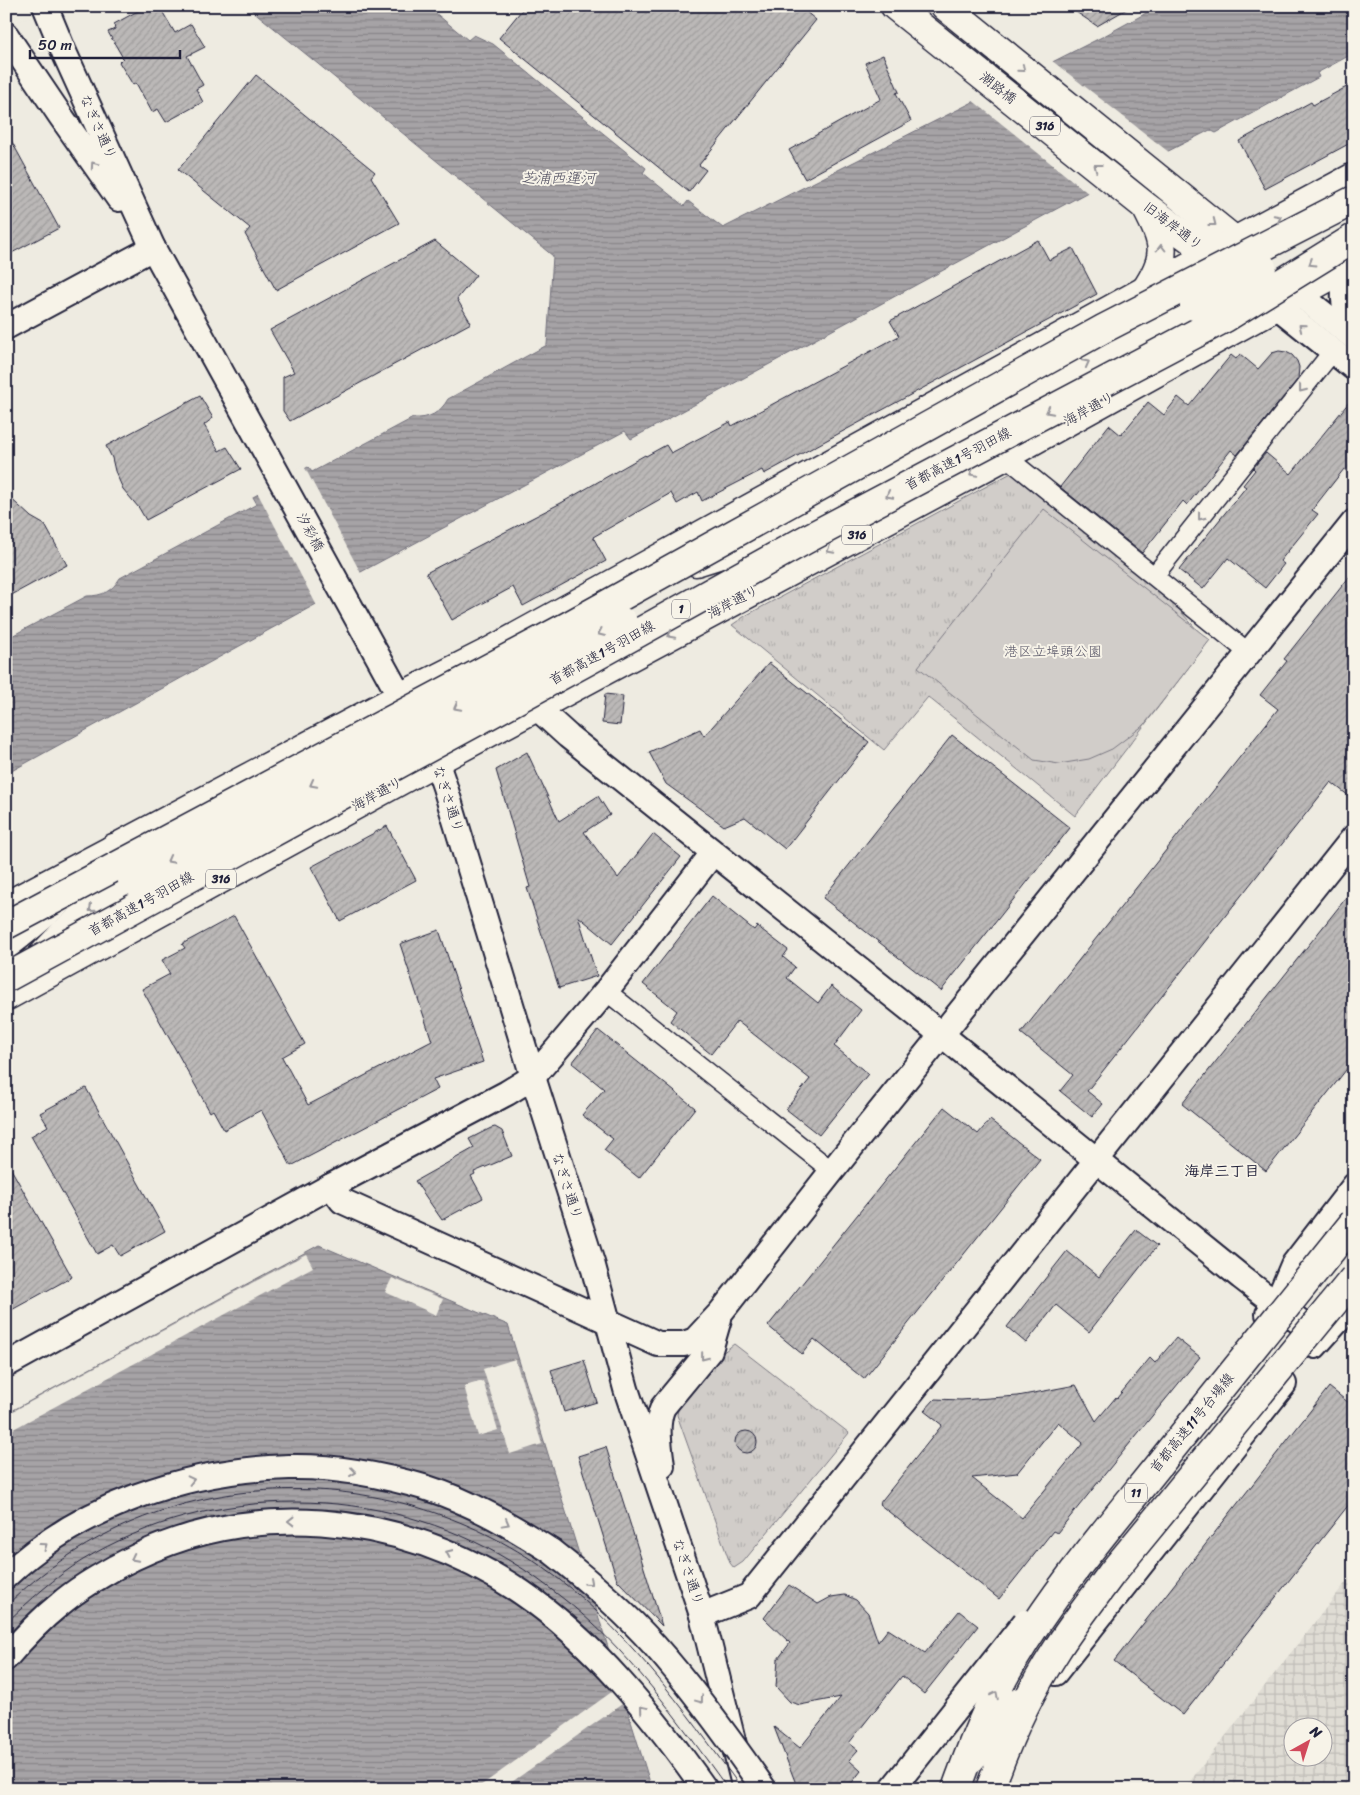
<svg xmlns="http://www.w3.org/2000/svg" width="1360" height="1795" font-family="Sriracha,'Klee One',sans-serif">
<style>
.industrial{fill:url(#industrial-grid);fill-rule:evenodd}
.park{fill:url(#park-tufts);stroke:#7a7882}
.garden{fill:#d1cdc9;stroke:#7a7882}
.water{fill:url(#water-rules);stroke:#716f7b}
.pier{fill:#eeebe1}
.building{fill:url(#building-hatch);stroke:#22223b;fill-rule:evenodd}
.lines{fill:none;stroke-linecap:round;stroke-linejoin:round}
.street-casing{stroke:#22223b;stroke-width:21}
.secondary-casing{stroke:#22223b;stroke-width:28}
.primary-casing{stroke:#22223b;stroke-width:31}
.highway-casing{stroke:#22223b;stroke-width:31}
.street{stroke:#f7f3e8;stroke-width:18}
.secondary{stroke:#f7f3e8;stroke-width:24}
.primary{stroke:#f7f3e8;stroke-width:28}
.highway{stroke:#f7f3e8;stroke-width:28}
.tram{stroke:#22223b;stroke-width:1}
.secondary-bridge-casing{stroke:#22223b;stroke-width:28;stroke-linecap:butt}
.highway-bridge-casing{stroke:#22223b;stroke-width:31;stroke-linecap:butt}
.secondary-bridge{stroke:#f7f3e8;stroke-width:24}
.highway-bridge{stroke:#f7f3e8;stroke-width:28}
.oneway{stroke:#97959a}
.labels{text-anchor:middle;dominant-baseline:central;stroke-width:4;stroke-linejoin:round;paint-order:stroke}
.shield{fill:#f7f3e8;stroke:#62616f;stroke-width:1}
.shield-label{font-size:12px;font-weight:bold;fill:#22223b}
.street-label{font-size:14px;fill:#22223b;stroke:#f7f3e8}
.park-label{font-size:14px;fill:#575566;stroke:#f7f3e8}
.water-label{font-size:15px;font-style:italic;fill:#504f60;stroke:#f7f3e8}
.neighbourhood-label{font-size:15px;font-weight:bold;fill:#22223b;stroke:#f7f3e8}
</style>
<defs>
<pattern id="industrial-grid" width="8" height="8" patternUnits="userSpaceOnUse" patternTransform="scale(1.25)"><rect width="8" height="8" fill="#dfdcd4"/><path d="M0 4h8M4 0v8" fill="none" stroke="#bfbcb7"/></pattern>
<pattern id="park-tufts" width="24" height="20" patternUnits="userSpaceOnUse" patternTransform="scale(1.25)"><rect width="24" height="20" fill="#d1cdc9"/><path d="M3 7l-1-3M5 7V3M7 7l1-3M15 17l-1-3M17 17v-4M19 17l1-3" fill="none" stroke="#b3b0ae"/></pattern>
<pattern id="water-rules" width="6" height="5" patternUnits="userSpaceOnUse" patternTransform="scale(1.25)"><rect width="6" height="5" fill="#a6a3a6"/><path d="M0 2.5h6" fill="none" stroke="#878488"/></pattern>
<pattern id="building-hatch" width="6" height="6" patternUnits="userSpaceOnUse" patternTransform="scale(1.25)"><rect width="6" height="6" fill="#bbb8b7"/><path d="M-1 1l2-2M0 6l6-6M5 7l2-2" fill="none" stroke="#a09e9e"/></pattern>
</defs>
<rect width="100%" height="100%" fill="#eeebe1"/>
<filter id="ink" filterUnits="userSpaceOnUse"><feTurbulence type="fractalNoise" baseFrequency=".02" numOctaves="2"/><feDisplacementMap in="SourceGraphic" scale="10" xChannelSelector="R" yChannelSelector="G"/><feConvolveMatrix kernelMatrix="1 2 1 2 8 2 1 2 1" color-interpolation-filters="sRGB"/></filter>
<g filter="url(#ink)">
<path class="industrial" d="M1354 1572V1789H1184ZM1292 1728H1322V1758H1292Z"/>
<g class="park">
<path d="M1013 472 1163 592 1208 642 1075 816 928 697 884 750 732 625 745 616Z"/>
<path d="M734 1344 849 1433 743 1562 734 1568 730 1563 677 1415 679 1405 717 1357Z"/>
</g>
<path class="garden" d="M1044 509 1210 640 1144 725 1112 749 1089 759 1059 764 1034 760 918 667Z"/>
<g class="water">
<path d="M247 6H427L468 40 474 35 493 44 646 168 643 173 684 206 688 201 723 228 1102 37 1159 6H1354V53L1317 73 1319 77 1216 133 1210 130 1099 186 631 439 625 431 359 573 362 579 6 774V639L87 596C103 596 112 591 120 578L257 504 253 497 308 467 312 472 413 418C429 419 440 413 448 399L547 345 553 256Z"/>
<path d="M319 1245 508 1325 652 1789H6V1414Z"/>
</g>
<g class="pier">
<path d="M6 6H54L53 9 6 24Z"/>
<path d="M1051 60 1170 153 1164 156H1160L1089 194 972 100Z"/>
<path d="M304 466 364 579 317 606 257 492Z"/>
<path d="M306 1254 313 1267 6 1433V1415Z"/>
<path d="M392 1278 443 1299 436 1315 385 1292Z"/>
<path d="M515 1359 542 1444 510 1454 483 1369Z"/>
<path d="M483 1381 498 1430 478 1436 464 1386Z"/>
<path d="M620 1686 625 1702 502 1789H476Z"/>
</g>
<g class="building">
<path d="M147 6H159L175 33 191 24 205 47 187 56 203 85 196 89 203 102 166 122 158 109 152 112 136 83 133 85 119 62 123 58 108 32 115 29 114 24Z"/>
<path d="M525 6H799L816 20 699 165 706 170 689 192 499 38Z"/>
<path d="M1067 6H1132L1097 26Z"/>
<path d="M883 55 899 92 896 93 911 121 805 179 789 150 881 99 865 63Z"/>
<path d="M256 75 375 172 371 177 399 223 276 290 245 234 250 228 178 170Z"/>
<path d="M1354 83V141L1265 189 1239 141 1311 102 1313 105Z"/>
<path d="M6 131 59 228 6 256Z"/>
<path d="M1038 240 1049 260 1073 248 1097 294 764 474 762 470 702 501 698 492 677 504 671 493 593 537 606 561 523 606 513 587 452 620 426 573 561 503 645 455 646 456 666 445 671 453 730 422 732 426 899 336 890 321Z"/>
<path d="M435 241 476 275 457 299 471 323 290 421 283 411V377L294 372 270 330Z"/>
<path d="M1279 351 1286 352 1292 355 1297 361 1299 367 1298 379 1237 455 1231 450 1187 505 1183 501 1142 553 1060 487 1109 425 1121 435 1148 402 1164 415 1178 397 1189 406 1231 355 1236 359 1240 354 1258 369 1272 353Z"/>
<path d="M200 396 213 418 204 425 219 451 227 447 241 469 146 520 139 508 123 489 115 471 112 458 106 446Z"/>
<path d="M1354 396V477L1344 469 1312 510 1318 514 1280 561 1284 564 1265 588 1228 558 1203 589 1179 570 1246 487 1243 485 1255 470 1253 468 1266 453 1291 474Z"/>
<path d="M6 494 31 517 45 525 67 565 6 598Z"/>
<path d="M1354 571V800L1331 782 1087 1091 1103 1104 1092 1117 1060 1091 1073 1075 1021 1033 1278 709 1260 695 1287 661 1284 659Z"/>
<path d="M769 663 869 742 785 849 745 817 724 826 666 784 649 752 700 729 704 736Z"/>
<path d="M605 694 623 696 620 725 602 723Z"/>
<path d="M952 735 1070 828 941 991 823 898Z"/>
<path d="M527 752 559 821 598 796 610 815 584 832 618 878 653 834 681 857 612 944 578 916 597 976 559 988 527 888 530 887 496 770Z"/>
<path d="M387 826 416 880 340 921 311 867Z"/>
<path d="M1354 888V1060L1266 1171 1182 1104Z"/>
<path d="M712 896 754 930 757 926 788 950 783 957 795 967 787 978 818 1003 831 986 861 1010 834 1046 868 1074 819 1135 786 1109 810 1079 737 1021 711 1054 670 1021 677 1011 643 984Z"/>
<path d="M234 916 305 1044 282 1057 308 1105 432 1041 400 944 439 930 483 1062 433 1079 438 1089 291 1166 261 1110 224 1130 213 1110 210 1112 142 989 170 974 162 960 185 948 182 944Z"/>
<path d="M598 1030 695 1108 639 1178 604 1150 613 1139 582 1115 604 1089 572 1063Z"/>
<path d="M86 1088 165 1231 120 1256 113 1245 97 1254 31 1136 48 1126 40 1113Z"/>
<path d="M944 1107 978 1134 990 1120 1040 1159 864 1379 814 1339 802 1354 768 1326Z"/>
<path d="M495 1127 502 1131 512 1156 474 1172 475 1174 471 1176 483 1198 442 1220 415 1181 474 1148 469 1139 491 1128Z"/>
<path d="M6 1160 72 1277 6 1313Z"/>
<path d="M1136 1230 1157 1246 1089 1332 1056 1305 1026 1343 1007 1327 1067 1251 1099 1277Z"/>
<path d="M1176 1338 1200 1357 1057 1533 1053 1531 999 1599 879 1504 942 1425 924 1411 935 1399 961 1400 1018 1396 1076 1385 1096 1421 1116 1397 1117 1398 1150 1358 1155 1363ZM1058 1422 1083 1443 1022 1518 972 1478 1017 1473Z"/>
<path d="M584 1360 597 1402 564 1412 551 1370Z"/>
<path d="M1329 1387 1354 1407V1498L1183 1715 1114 1661Z"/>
<circle cx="746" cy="1442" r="11"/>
<path d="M606 1447 645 1571 662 1626 617 1580 578 1456Z"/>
<path d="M789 1585 818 1604 831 1597 845 1595 856 1600 868 1613 878 1642 888 1629 925 1653 959 1611 978 1626 924 1694 902 1676 849 1743 858 1750 849 1760 861 1771 847 1789H798L774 1727 800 1748 841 1697 800 1705 790 1702 776 1687 778 1659 790 1643 764 1618Z"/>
</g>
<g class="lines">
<defs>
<g id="street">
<path d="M1005 456 1249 653"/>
<path d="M1154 576 1333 351"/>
<path d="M606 991 832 1171"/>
</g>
<g id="secondary">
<path d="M45 6 64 52 153 248 409 713"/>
<path d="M6 35 60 115 119 199"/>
<path d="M1354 267C1338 284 1343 312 1354 331"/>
<path d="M1284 282 1354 338"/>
<path d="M1264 296 1354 368"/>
<path d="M6 327 153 248"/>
<path d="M524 693 536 707 568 736 942 1035 1241 1277 1320 1338"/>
<path d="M427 744 436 761 445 787 533 1077 593 1266 626 1389 702 1615 745 1789"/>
<path d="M331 1186 507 1093 533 1077 557 1049 606 991 713 853"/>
<path d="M1268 1314 1276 1305 1293 1265 1354 1186"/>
<path d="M1315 1346 1354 1303"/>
<path d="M6 1365 331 1186 342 1201 658 1344H684L695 1340 721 1312 832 1171 1354 522"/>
<path d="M662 1466C660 1447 655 1425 663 1407L710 1350 719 1319"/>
<path d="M6 1576C81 1505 187 1470 289 1467 334 1466 383 1475 427 1488 471 1502 512 1526 551 1551"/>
<path d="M702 1615 749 1596 1354 837"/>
<path d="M6 1658C23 1638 40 1620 60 1604 77 1589 97 1578 116 1567 246 1496 399 1511 521 1592 593 1641 655 1718 705 1789"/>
<path d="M1055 1673 1284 1384"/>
</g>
<g id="primary">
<path d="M895 6 1145 206 1211 254"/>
<path d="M945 6 1235 241"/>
<path d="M1145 291C1169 255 1165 244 1146 207"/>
<path d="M6 906 400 697 489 652 1235 241 1354 177"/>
<path d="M7 996 436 761 1005 456 1354 263"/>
</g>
<g id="highway">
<path d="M696 562 734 550 1194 306"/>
<path d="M597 593 638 580"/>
<path d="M6 945C45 916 79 882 114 848"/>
<path d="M6 994 65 932 101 901 132 881"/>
</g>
</defs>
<use href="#street" class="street-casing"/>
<use href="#secondary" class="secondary-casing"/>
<use href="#primary" class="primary-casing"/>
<use href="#highway" class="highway-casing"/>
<use href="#street" class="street"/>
<use href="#secondary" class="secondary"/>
<use href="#primary" class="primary"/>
<use href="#highway" class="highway"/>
<g class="tram">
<path d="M6 1606C150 1464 376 1453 541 1566 623 1623 684 1709 742 1789"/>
<path d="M6 1623C30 1600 55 1577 83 1560 211 1482 383 1483 510 1561 528 1571 544 1584 560 1596 628 1648 678 1720 728 1789"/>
<path d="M908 1789 1354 1230"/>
<path d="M938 1789 1354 1258"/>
</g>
<defs>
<g id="secondary-bridge">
<path d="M551 1551C588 1580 624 1611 655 1646 695 1691 730 1740 764 1789"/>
<path d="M971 1762 1020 1700"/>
<path d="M892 1789 1025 1622"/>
</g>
<g id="highway-bridge">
<path d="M1194 306 1262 267"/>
<path d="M132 881 572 646 623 622"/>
<path d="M6 925 568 626 1103 329 1354 200"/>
<path d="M6 978 593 658 805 540 1225 318 1354 238"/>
<path d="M956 1789C972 1745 989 1701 1013 1661 1057 1586 1115 1520 1169 1452 1231 1375 1292 1298 1354 1222"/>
<path d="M990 1789C1007 1740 1028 1694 1056 1651 1073 1624 1093 1599 1112 1573L1354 1278"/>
</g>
</defs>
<use href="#secondary-bridge" class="secondary-bridge-casing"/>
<use href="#highway-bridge" class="highway-bridge-casing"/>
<use href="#secondary-bridge" class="secondary-bridge"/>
<use href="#highway-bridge" class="highway-bridge"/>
</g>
<defs><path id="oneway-chevron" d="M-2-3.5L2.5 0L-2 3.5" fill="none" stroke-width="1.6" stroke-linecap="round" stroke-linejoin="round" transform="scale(1.25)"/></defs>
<g class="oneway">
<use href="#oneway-chevron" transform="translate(1022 69) rotate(39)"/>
<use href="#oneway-chevron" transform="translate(94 165) rotate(-125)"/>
<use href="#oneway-chevron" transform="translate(1097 167) rotate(-142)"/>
<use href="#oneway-chevron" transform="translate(1278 218) rotate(-28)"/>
<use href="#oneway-chevron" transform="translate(1213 223) rotate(38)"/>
<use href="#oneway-chevron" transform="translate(1161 248) rotate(-90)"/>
<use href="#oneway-chevron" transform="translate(1312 263) rotate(148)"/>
<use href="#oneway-chevron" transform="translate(1302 327) rotate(-141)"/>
<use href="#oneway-chevron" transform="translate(1086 363) rotate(-28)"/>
<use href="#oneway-chevron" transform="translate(1302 389) rotate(128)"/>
<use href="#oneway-chevron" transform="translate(1049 411) rotate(152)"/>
<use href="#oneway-chevron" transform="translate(973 473) rotate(152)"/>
<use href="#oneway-chevron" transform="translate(889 495) rotate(152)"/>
<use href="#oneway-chevron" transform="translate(1201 517) rotate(128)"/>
<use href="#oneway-chevron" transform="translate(830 550) rotate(152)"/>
<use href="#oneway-chevron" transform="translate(601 633) rotate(156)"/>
<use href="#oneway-chevron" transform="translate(671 635) rotate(152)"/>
<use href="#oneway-chevron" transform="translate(457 707) rotate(152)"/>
<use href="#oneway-chevron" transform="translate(313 784) rotate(152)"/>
<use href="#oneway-chevron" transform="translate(170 860) rotate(152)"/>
<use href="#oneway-chevron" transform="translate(92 909) rotate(139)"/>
<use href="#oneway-chevron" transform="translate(704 1357) rotate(129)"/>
<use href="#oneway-chevron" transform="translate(353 1472) rotate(7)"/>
<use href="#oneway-chevron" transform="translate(191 1480) rotate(-13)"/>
<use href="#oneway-chevron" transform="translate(291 1521) rotate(-180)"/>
<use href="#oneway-chevron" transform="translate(506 1523) rotate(29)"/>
<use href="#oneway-chevron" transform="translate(44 1546) rotate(-36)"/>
<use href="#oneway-chevron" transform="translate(449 1553) rotate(-156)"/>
<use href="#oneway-chevron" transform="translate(134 1558) rotate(153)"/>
<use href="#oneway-chevron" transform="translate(589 1582) rotate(41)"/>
<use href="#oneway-chevron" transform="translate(995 1695) rotate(-63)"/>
<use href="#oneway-chevron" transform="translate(700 1700) rotate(53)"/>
<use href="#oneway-chevron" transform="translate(643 1709) rotate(-130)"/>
</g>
</g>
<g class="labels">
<g class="shield">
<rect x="1030" y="116.5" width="30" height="19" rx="4"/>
<rect x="842" y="525.5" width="30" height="19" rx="4"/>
<rect x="672" y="599.5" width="18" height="19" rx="4"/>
<rect x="206" y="869.5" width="30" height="19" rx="4"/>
<rect x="1125" y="1483.5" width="22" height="19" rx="4"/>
</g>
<g class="shield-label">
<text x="1045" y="126">316</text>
<text x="857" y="535">316</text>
<text x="681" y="609">1</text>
<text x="221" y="879">316</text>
<text x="1136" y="1493">11</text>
</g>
<g class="street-label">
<text transform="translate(998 88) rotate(38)">潮路橋</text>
<text transform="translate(98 127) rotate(66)">なぎさ通り</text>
<text transform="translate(1173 226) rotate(37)">旧海岸通り</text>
<text transform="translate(1089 409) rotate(-29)">海岸通り</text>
<text transform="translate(958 459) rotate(-28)">首都高速1号羽田線</text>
<text transform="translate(310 532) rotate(61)">汐彩橋</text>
<text transform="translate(733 602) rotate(-28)">海岸通り</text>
<text transform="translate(602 653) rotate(-29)">首都高速1号羽田線</text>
<text transform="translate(377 794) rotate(-29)">海岸通り</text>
<text transform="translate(448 799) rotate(72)">なぎさ通り</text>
<text transform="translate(141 904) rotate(-29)">首都高速1号羽田線</text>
<text transform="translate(567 1186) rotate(72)">なぎさ通り</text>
<text transform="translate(1192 1423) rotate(-51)">首都高速11号台場線</text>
<text transform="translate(688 1572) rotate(71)">なぎさ通り</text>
</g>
<g class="park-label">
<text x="1053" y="651">港区立埠頭公園</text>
</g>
<g class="water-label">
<text x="558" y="178">芝浦西運河</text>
</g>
<g class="neighbourhood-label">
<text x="1222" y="1171">海岸三丁目</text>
</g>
</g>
<rect width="1360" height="1795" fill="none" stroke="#f7f3e8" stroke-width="25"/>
<rect x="12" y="12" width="1335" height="1770" fill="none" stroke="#22223b" stroke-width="2" filter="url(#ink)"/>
<g transform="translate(1308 1742) rotate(39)"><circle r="24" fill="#f7f3e8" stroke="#a29fa3"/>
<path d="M0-4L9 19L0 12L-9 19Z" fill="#d1495b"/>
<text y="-8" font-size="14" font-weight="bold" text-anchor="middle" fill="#22223b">N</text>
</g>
<path d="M30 50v8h150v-8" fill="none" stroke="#22223b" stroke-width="2.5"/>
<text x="38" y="50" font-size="15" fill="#22223b" stroke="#f7f3e8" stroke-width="4" paint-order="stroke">50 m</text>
</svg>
